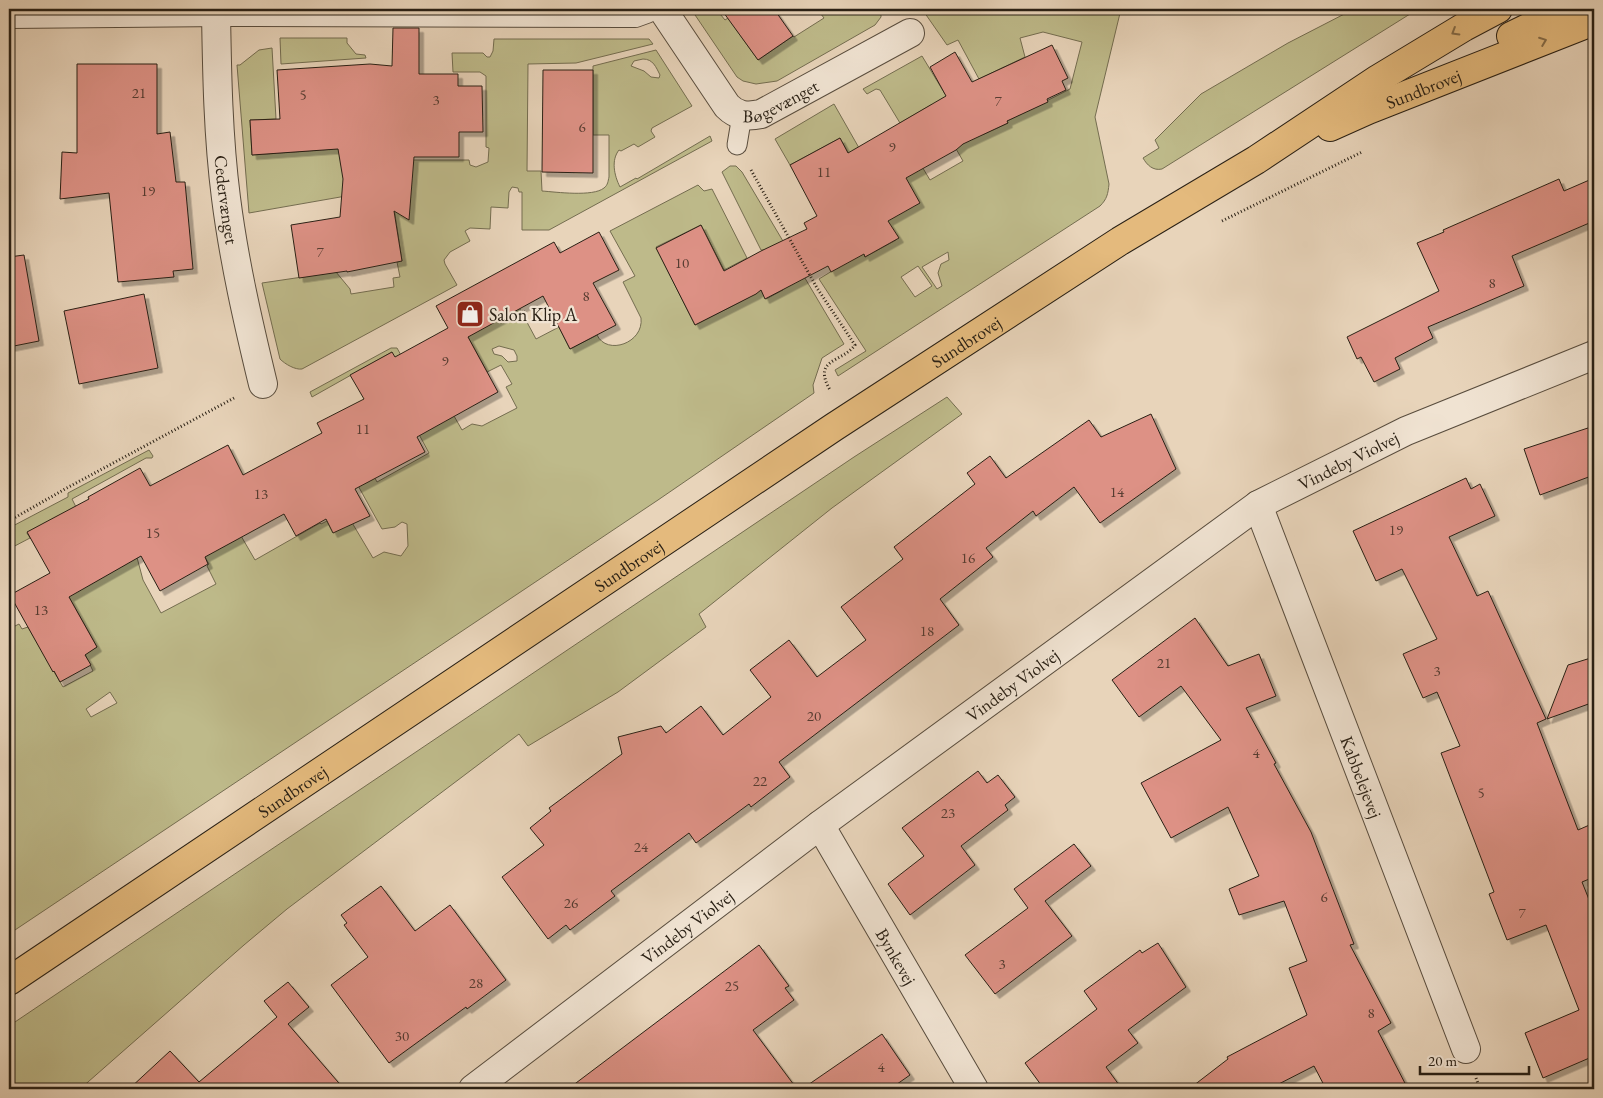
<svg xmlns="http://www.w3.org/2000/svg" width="1603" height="1098" font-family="'EB Garamond',serif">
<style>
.green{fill:#beba8a;stroke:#746d50;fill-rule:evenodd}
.building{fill:#dd9185;stroke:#292015;filter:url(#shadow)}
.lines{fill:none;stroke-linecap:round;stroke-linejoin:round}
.lane-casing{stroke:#594d3e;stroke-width:21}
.street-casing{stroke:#594d3e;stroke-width:30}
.primary-casing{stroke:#292015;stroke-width:30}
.path{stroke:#292015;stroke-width:3;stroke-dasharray:1 2.5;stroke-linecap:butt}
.lane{stroke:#f0e3d2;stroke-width:19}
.street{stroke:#f0e3d2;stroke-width:28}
.primary{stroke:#e4ba7d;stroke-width:28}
.oneway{stroke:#866d49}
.labels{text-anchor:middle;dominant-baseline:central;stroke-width:4.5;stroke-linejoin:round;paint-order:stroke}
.number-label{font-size:15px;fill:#563c31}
.street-label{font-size:18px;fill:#292015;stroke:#f0e3d2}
.poi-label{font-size:18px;fill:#292015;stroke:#f0e3d2;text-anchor:start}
</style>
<defs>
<filter id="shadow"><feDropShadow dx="4.5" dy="4.5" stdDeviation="0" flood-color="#0004"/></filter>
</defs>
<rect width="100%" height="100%" fill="#e8d4ba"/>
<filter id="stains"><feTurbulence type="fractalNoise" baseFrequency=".004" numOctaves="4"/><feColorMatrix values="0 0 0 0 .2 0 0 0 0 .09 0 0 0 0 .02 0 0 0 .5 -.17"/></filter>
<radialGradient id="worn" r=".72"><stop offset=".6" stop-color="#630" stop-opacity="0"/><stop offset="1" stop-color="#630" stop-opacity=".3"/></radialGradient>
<g class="green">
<path d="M691 9H716L725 20 728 18 758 60 793 36 794 37 824 18 817 9H881V17L875 25 777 81 756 84 743 81 737 77Z"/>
<path d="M922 9H1121L1095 117 1109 184C1108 194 1107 199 1100 206L838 376 835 370 866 351 819 279 863 252 865 257 896 240 840 138 790 165 775 139 834 104 871 169 898 178 921 165 930 180 963 161 931 105 900 123 880 90 876 89 867 94 863 89 922 56 945 94 984 134 1008 123 1007 121 1070 89 1082 42 1043 32 1020 38 1025 57 979 79 958 40 947 45ZM948 252 949 260 941 264 938 273 942 286 937 289 922 267ZM918 266 932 286 915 297 901 277Z"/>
<path d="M1354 9H1418L1162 169C1153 171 1147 165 1143 158L1159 148 1155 140 1201 94 1288 43Z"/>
<path d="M280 38H347V43L356 54 365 55 366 58 281 64Z"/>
<path d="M494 39H649L653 44 576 63 528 64 527 171H541L542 191C556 192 593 197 604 188 608 185 608 181 609 177V135H593V66L656 50 692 106 652 128 651 131 655 137 638 147 634 144 621 151 619 150C611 160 614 175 620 187L636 178 637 179 710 136 712 141 549 230H522V192H519L518 188 512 187 509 192 508 208 491 207 490 229 470 228 465 231 470 241 450 252 444 260 445 264 457 285 302 369C295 370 285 364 280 359L262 283 336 272 350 289 351 294 394 287 393 278 400 277 397 262 402 261 394 208 386 189 249 213 237 65H240L259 50 272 48 276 119 250 120 252 155 348 148 395 160H469L470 165 476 167 488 162 489 148 486 147V76L480 72H453L452 53H483L487 57H490L493 51ZM643 59C653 59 656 67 660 75L659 78 651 77 644 71 631 66 634 61Z"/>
<path d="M730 166H736L742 172 844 344 822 358 813 385 814 393 658 500 9 934V629L19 624 22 629 28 627 63 687 93 671 85 654 97 647 56 574 27 533 30 538 9 549V528L68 497V493L149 450 153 456 152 458H146L72 499 79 513 135 550 143 580 161 613 216 584 207 566 209 564 188 527 237 529 255 560 320 523 321 524 327 521 333 533 351 521 373 558 384 552 401 556 408 546 407 524 402 522 395 527 382 529 351 473 368 465 377 482 429 453 415 427 392 352 312 397 310 392 391 348H397L423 395 454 416 462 430 472 424 482 426 517 408 506 387 512 384 501 365 487 372 468 337 507 285 536 339 559 327 570 349 597 335C607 356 644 343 641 318L623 282 635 276 610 231 698 185 704 191 712 189 747 258 724 270 701 225 656 247 695 325 740 302 761 290 766 299 783 290 764 250H761L722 172ZM499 346 514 350 517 356V361L508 362 502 356 494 354 492 349ZM110 692 117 703 91 717 86 709Z"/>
<path d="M947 397 962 414 832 508 699 614 706 627 618 692 528 746 519 734 287 909 244 945 80 1089H9V1026L854 457Z"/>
</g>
<g class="building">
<path d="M721 9H774L793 36 758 60Z"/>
<path d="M393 28H419V74H458V86H482L483 132H459V157H414L409 220 394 211 402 261 347 272V271L299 278 291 225 340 217 343 179 338 149 252 155 250 120 280 119 277 70 370 64 392 66Z"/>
<path d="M1052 45 1068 78 1062 81 1066 90 1047 99 1048 102 1007 121 1008 123 963 144 956 150 906 178 920 203 888 221 899 238 865 257 864 254 831 272 828 266 765 299 761 290 756 294 695 325 656 248 701 225 724 271 761 251 807 229 804 223 817 216 790 165 840 138 848 153 946 96 930 67 955 52 972 82Z"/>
<path d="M77 64H157V134L170 132 176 182H185L193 269 173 271 174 277 118 282 109 193 60 199 62 152 77 153Z"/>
<path d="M543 70H593V173L542 172Z"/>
<path d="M1594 178V221L1512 256 1524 286 1428 327 1433 338 1395 358 1400 369 1374 382 1361 357 1357 359 1347 337 1439 291 1417 243 1444 232 1443 230 1559 179 1564 191Z"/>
<path d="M599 232 619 270 593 283 616 325 570 349 543 296 468 337 498 392 417 437 425 452 355 489 370 516 333 533 326 519 296 536 284 514 205 557 208 564 160 591 141 556 69 597 97 647 85 655 91 665 60 682 54 671 53 672 10 595 50 573 27 532 89 499 88 497 140 468 150 486 228 445 243 475 322 433 317 423 364 399 350 375 392 352 395 357 448 328 436 306 554 242 560 253Z"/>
<path d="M24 255 39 341 9 347V257Z"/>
<path d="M144 294 158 368 79 384 64 311Z"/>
<path d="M1151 414 1176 469 1100 523 1074 487 1036 516 1033 511 986 548 993 557 940 599 959 625 779 762 790 777 751 807 749 804 696 843 689 833 611 891 615 896 570 930 566 925 548 939 502 877 544 845 530 828 551 811 549 808 622 754 618 737 661 726 666 733 701 706 723 735 771 697 750 670 789 640 817 677 866 640 841 607 903 559 894 547 975 484 967 473 990 456 1006 478 1089 420 1101 437Z"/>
<path d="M1594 426V475L1540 495 1524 449Z"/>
<path d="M1466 478 1471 489 1480 484 1495 516 1449 537 1477 596 1488 591 1546 719 1537 723 1578 830 1594 823V877L1582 882 1594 912V1056L1543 1078 1525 1033 1579 1010 1546 925 1507 940 1489 894 1494 892 1441 753 1460 746 1437 692 1423 698 1403 654 1437 639 1402 569 1376 581 1353 531Z"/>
<path d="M1195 618 1228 666 1259 654 1276 696 1246 708 1276 763 1274 764 1311 832 1354 944 1350 945 1391 1023 1378 1031 1408 1089H1326L1314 1066 1269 1089H1189L1228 1059 1227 1057 1307 1015 1289 968 1307 961 1284 901 1239 915 1229 889 1259 876 1228 807 1171 838 1141 783 1221 740 1181 686 1139 717 1112 680Z"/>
<path d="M1594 657V702L1547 719 1568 665Z"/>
<path d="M978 771 987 783 998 775 1015 797 1005 805 1008 810 961 846 975 865 910 915 888 884 924 856 902 828Z"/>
<path d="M1074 844 1091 866 1045 901 1072 936 995 994 965 955 1028 908 1014 889Z"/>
<path d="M381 886 415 931 450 905 506 980 467 1009 466 1007 389 1063 331 985 368 957 344 925 347 923 341 915Z"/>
<path d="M1158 943 1186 987 1128 1030 1138 1043 1106 1067 1122 1089H1044L1025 1063 1097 1009 1084 991 1140 950 1142 953Z"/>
<path d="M759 945 789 986 785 988 794 1000 753 1030 797 1089H568Z"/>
<path d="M288 982 309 1007 288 1024 344 1089H129L170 1051 199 1082 277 1017 264 1001Z"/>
<path d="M882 1034 910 1075 890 1089H802Z"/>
</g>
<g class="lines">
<defs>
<path id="lane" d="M737 145 742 115"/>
<g id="street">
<path id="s1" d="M662 9 727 106C737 116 747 117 761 114L910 33"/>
<path id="s2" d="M216 12C217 74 218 136 226 198 234 261 248 322 263 384"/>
<path d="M9 14 225 12 628 13H635L646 9"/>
<path id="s3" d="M1258 505 1466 1049"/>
<path id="s4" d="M820 825 974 1089"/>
<path id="s5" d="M473 1089 820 825 1258 505 1406 431 1594 355"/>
</g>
<g id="primary">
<path d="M1511 36 1567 9"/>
<path id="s6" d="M1330 127 1368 110 1594 21"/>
<path id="s7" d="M9 981 834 427 1120 241 1256 160 1378 79 1464 27 1498 9"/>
</g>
</defs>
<use href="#lane" class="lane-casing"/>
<use href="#street" class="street-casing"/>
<use href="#primary" class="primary-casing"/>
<g class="path">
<path d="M751 170 817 288 855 345C842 363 812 358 830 390"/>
<path d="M1222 221 1362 152"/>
<path d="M521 313 525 312"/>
<path d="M9 521 65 489 234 398"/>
<path d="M1476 1078 1480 1089"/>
</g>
<use href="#lane" class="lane"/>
<use href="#street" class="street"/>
<use href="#primary" class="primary"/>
</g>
<defs><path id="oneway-chevron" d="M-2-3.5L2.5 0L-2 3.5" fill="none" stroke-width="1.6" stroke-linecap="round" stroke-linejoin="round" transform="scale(1.25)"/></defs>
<g class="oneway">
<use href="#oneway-chevron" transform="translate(1455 32) rotate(149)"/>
<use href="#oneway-chevron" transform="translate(1543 41) rotate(-21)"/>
</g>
<defs>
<symbol id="shop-square" viewBox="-11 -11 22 22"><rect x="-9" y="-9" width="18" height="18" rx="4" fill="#8f2418" stroke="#f0e3d2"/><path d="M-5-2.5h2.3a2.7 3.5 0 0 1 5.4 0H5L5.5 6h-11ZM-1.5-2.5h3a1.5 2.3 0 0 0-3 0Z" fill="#fff"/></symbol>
</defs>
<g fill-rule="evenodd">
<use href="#shop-square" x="454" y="298" width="32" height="32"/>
</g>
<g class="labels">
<g class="number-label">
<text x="139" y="92">21</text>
<text x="303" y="94">5</text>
<text x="436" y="99">3</text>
<text x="998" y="100">7</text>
<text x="582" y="126">6</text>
<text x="892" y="146">9</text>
<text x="824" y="171">11</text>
<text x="148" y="190">19</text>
<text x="320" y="251">7</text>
<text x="682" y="262">10</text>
<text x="1492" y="282">8</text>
<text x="586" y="295">8</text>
<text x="445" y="360">9</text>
<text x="363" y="428">11</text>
<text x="1117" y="491">14</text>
<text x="261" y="493">13</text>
<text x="1396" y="529">19</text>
<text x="153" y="532">15</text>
<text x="968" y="557">16</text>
<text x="41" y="609">13</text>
<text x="927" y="630">18</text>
<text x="1164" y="662">21</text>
<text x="1437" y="670">3</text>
<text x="814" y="715">20</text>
<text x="1256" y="752">4</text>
<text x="760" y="780">22</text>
<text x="1481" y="792">5</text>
<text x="948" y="812">23</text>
<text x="641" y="846">24</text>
<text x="1324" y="896">6</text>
<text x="571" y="902">26</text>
<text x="1522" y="912">7</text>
<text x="1002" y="963">3</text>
<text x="476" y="982">28</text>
<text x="732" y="985">25</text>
<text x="1371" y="1012">8</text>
<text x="402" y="1035">30</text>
<text x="881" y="1066">4</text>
</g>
<g class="street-label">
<text stroke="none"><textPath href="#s6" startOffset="101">Sundbrovej</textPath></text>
<text stroke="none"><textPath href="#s1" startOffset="176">Bøgevænget</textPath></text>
<text stroke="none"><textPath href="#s2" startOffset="188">Cedervænget</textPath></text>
<text stroke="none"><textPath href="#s7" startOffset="1151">Sundbrovej</textPath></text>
<text stroke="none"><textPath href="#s5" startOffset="1079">Vindeby Violvej</textPath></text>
<text stroke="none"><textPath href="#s7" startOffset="746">Sundbrovej</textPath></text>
<text stroke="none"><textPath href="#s5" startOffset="674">Vindeby Violvej</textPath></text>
<text stroke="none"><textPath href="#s3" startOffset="291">Kabbelejevej</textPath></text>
<text stroke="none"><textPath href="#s7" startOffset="341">Sundbrovej</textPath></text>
<text stroke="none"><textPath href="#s5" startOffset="269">Vindeby Violvej</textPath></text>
<text stroke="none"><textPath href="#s4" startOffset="152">Bynkevej</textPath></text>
</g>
<g class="poi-label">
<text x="489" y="314">Salon Klip A</text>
</g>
</g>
<rect width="1603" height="1098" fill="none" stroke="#e8d4ba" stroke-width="30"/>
<rect x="10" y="10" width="1583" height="1078" fill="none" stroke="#292015" stroke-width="2.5"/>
<rect x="15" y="15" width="1573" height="1068" fill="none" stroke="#292015"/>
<path d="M1420 1066v8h109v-8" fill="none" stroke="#292015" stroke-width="2.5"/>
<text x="1428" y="1066" font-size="15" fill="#292015" stroke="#f0e3d2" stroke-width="4" paint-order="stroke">20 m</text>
<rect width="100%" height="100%" filter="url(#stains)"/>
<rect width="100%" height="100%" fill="url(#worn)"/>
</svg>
